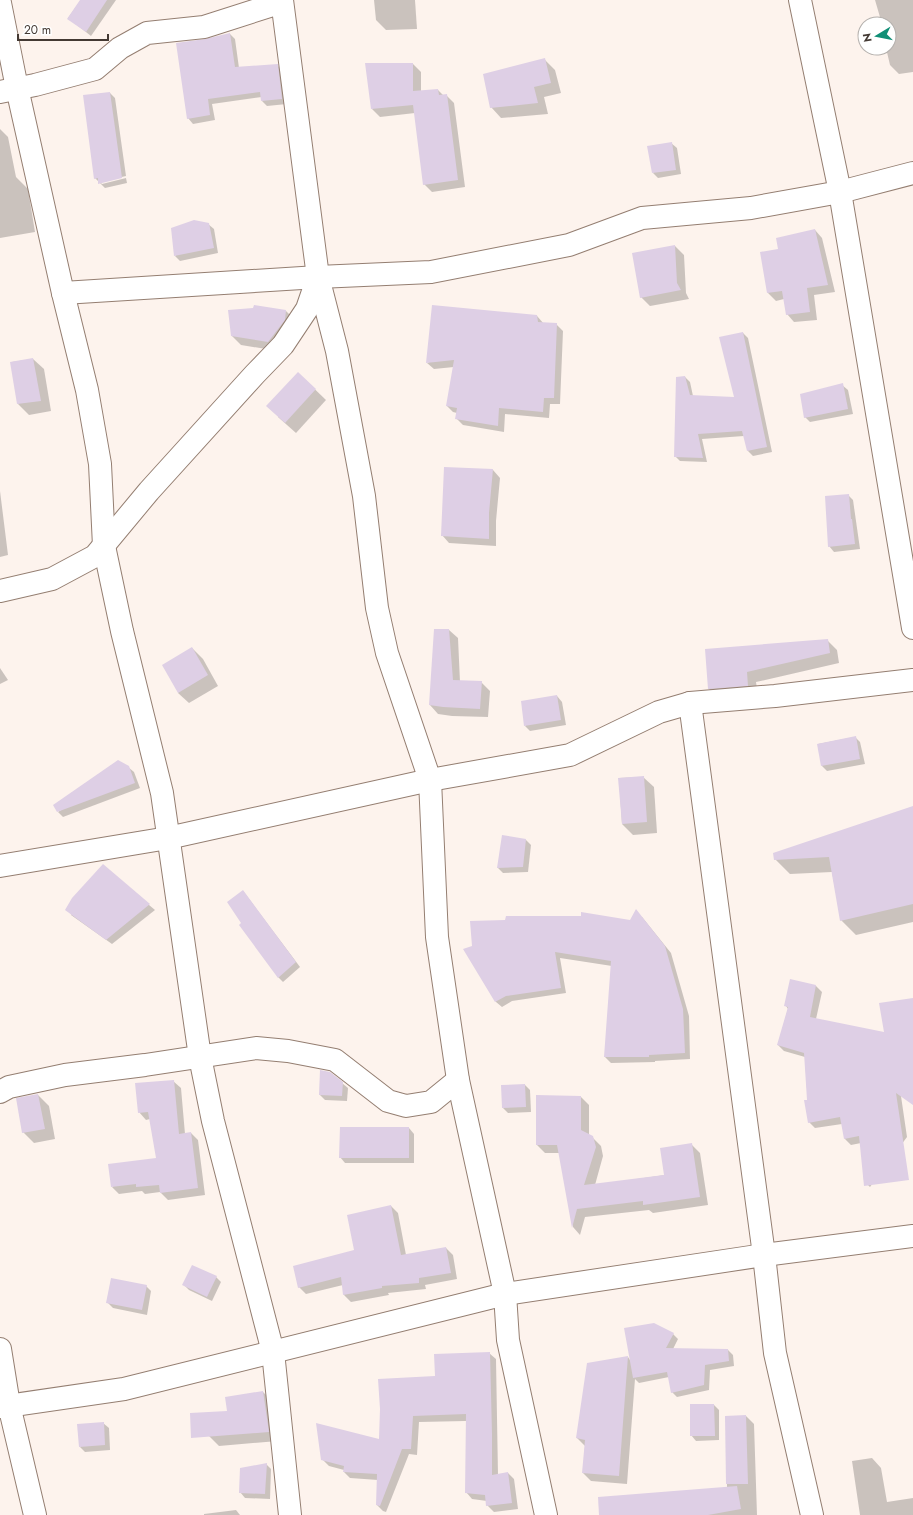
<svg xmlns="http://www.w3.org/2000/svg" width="913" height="1515" font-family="Jost,sans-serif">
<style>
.shadow{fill:#0003}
.building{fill:#decfe5}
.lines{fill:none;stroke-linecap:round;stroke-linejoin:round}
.minor-casing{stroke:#947e71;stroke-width:24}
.minor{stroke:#fff;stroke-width:22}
</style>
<rect width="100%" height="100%" fill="#fdf3ed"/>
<g class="shadow">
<path d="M81 0H116L91 36 68 18Z"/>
<path d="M374 0H415L417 29 386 30 376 20Z"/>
<path d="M875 0H913V72L899 74 890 65 886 48H889V24H882Z"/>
<path d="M230 34 235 39 239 68 277 65 282 70 287 104 267 106 262 101V97L212 104 215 120 193 124 188 118 206 40Z"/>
<path d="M545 60 555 70 561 93 544 97 548 114 501 118 491 107Z"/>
<path d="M413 64 421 72V92L438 90 443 95H446L454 103 465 187 432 192 424 184 415 113 380 117 372 109Z"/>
<path d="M110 93 115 98 126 176 100 182 102 184 126 178 127 183 105 188 95 178Z"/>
<path d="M0 129 8 137 16 177 28 189 35 232 0 238Z"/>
<path d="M671 143 677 148 681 174 658 178 653 173Z"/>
<path d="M208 224 214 229 218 253 180 261 175 256Z"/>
<path d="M815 230 822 238 835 292 814 295 817 320 794 322 787 314 784 299 776 301 768 293 761 253 780 250Z"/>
<path d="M675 246 684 255 686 293 689 299 650 306 641 297Z"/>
<path d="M286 311 295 320 278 351 241 345 232 336Z"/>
<path d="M537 316 544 324H556L563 331 560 404H550L549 418 505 414 504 432 463 425 456 418 457 413 453 412 447 406 454 367 434 369 427 363Z"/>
<path d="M743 333 748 338 772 452 753 456 748 451 744 436 702 439 707 462 680 461 675 456 685 377 690 382 693 396 735 398Z"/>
<path d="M33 359 44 369 51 411 29 415 18 404 12 362Z"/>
<path d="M298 373 326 400 296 433 278 417Z"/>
<path d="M842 385 848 390 853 414 810 422 805 417Z"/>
<path d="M445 468 493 470 500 478 496 521V546L449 543 442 535Z"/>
<path d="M0 491 8 555 0 557Z"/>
<path d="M848 495 853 500 860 549 834 552 829 546Z"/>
<path d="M435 630H449L458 638 460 682H481L490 691 488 717 452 716 438 714 430 705Z"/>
<path d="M827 640 837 650 839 663 756 682 758 695 719 698 709 689 706 650Z"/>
<path d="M192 648 203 659 218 686 189 703 178 693Z"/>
<path d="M0 668 8 680 0 684Z"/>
<path d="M557 696 562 702 566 725 530 731 525 726Z"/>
<path d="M855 737 860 742 865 764 827 771 822 766 818 744Z"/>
<path d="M128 767 134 772 140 788 63 817 58 812Z"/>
<path d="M643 777 654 787 657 833 633 835 622 824 619 778Z"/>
<path d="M913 808V922L856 935 841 920 832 872 790 874 775 859Z"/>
<path d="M503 837 526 840 531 845 528 872 503 873 498 868Z"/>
<path d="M103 866 155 910 112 944 71 915Z"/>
<path d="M243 891 300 967 283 982 278 977 242 923Z"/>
<path d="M642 917 671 953 689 1016 690 1059 655 1061V1062L611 1063 605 1057 612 966 560 958 566 993 512 1001 502 1007 496 1002 465 949 631 921Z"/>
<path d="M791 980 816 986 822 992 816 1019 896 1062 907 1137 870 1187 864 1181 861 1143 851 1145 845 1139 842 1124 815 1128 809 1122 805 1057 784 1051 778 1045 788 1009 786 1006Z"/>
<path d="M173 1081 181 1088 185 1134 191 1133 198 1140 205 1195 168 1200 160 1192 145 1194 142 1191 119 1194 112 1187 157 1159 150 1119 146 1120 139 1112Z"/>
<path d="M342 1083 348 1088 347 1101 325 1100 320 1095Z"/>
<path d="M525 1085 530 1090 531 1112 508 1113 503 1108Z"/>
<path d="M38 1095 49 1106 55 1139 34 1143 23 1132Z"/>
<path d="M581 1097 589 1105V1135L592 1137 601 1146 603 1156 595 1185 665 1175 691 1144 700 1153 708 1205 653 1213 649 1210 585 1217 580 1235 573 1227 560 1153H545L537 1145Z"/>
<path d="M409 1128 414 1134V1163H345L340 1157Z"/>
<path d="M391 1206 398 1213 406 1255 446 1248 453 1255 457 1279 425 1285 426 1289 388 1293 389 1295 351 1302 344 1295 343 1285 306 1294 299 1287 355 1250Z"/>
<path d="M216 1277 221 1282 212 1301 189 1290 184 1285Z"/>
<path d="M146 1286 151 1291 147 1315 113 1308 108 1303Z"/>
<path d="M673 1334 678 1339 673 1349 728 1350 733 1355 734 1366 710 1370 709 1390 677 1397 672 1392 669 1377 639 1383 635 1379 627 1484 591 1481 583 1473 585 1446 577 1438 628 1357 630 1360Z"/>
<path d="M489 1353 496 1359 498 1475 508 1473 514 1479 518 1509 494 1512 487 1505V1501L472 1499 466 1492V1421L419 1422 417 1455 409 1454 386 1512 383 1511 377 1505 378 1480 350 1478 344 1472V1470L329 1466 322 1459 380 1440 436 1377Z"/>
<path d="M263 1392 272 1401 278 1441 219 1446 209 1436 228 1412Z"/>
<path d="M714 1405 719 1410V1440L696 1441 691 1435Z"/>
<path d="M746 1416 754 1424 757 1515H603L727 1487 726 1417Z"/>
<path d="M103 1423 109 1428 110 1450 85 1452 80 1447Z"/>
<path d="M872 1458 881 1468 887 1502 913 1498V1515H860L852 1461Z"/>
<path d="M266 1464 271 1469 270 1499 245 1498 240 1492Z"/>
<path d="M236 1510 240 1515H204V1514Z"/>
</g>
<g class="building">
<path d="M80 0H107L86 32 67 19Z"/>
<path d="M230 33 235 67 278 64 282 99 261 101 260 92 208 99 210 115 187 119 176 43 205 39Z"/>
<path d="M545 58 551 83 534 87 538 103 490 108 483 74Z"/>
<path d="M365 63H413V91L438 89 439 95 447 94 458 180 423 185 413 105 371 109Z"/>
<path d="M110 92 122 178 98 184V178L94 179 83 95Z"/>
<path d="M672 142 676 170 652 173 647 146Z"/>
<path d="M194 220 209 223 214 248 174 256 171 228Z"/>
<path d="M815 229 828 285 807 288 810 312 786 315 782 291 767 293 760 252 778 249 776 238Z"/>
<path d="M675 245 677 283 681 290 640 298 632 253Z"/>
<path d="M254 305 286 310 285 320 268 342 231 336 228 310 253 308Z"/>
<path d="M432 305 537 315 538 322 557 323 554 398H544L543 412 499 408 498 426 455 419 457 408 446 406 454 360 426 363Z"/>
<path d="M743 332 767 447 747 451 742 431 698 434 703 458 674 457 676 377 685 376 690 395 734 397 719 337Z"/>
<path d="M33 358 41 401 17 404 10 362Z"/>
<path d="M298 372 316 389 285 423 266 406Z"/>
<path d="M843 383 848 409 804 418 800 394Z"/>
<path d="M444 467 493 469 489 513V539L441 536Z"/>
<path d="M849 494 851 519H852L855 544 828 547 825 496Z"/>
<path d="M434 629H449L453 680 482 681 480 709 443 707 429 705Z"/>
<path d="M828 639 830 653 747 672 748 686 708 689 705 649Z"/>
<path d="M192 647 208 675 178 693 162 665Z"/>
<path d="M557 695 561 720 524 726 521 701Z"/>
<path d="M856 736 860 759 821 766 817 744Z"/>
<path d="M118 760 129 766 135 783 57 812 53 805Z"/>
<path d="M644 776 647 822 622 824 618 778Z"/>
<path d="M913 806V904L840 921 829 857 774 860 773 853Z"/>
<path d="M502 835 526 839 523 867 497 868Z"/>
<path d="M103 864 150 904 106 940 65 910 72 898Z"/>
<path d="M243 890 296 962 278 978 239 925 241 923 227 902Z"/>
<path d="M636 909 665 946 683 1009 685 1053 649 1055V1057H604L611 961 555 952 561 988 506 996 495 1002 463 949 472 946 470 921 505 920 506 916H581V912L630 920Z"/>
<path d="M790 979 816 985 810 1017 884 1032 879 1003 913 998V1105L896 1093 909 1180 864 1186 859 1136 844 1139 840 1117 808 1123 804 1100H807L804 1053 777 1045 788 1007 784 1006Z"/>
<path d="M320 1070 330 1072 343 1082 342 1096 319 1095Z"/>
<path d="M174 1080 179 1134 191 1132 198 1188 160 1193 159 1185 136 1187V1184L111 1187 108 1164 156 1158 148 1112 138 1113 135 1083Z"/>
<path d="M525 1084 526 1107 502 1108 501 1085Z"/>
<path d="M38 1094 45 1129 22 1133 16 1098Z"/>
<path d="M536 1095 581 1096V1130L593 1136 596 1147 584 1185 664 1175 660 1148 692 1143 700 1197 643 1205V1201L577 1209 572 1228 557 1145H536Z"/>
<path d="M340 1127H409V1158H339Z"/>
<path d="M391 1205 401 1255 446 1247 451 1273 419 1278V1283L382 1286V1288L343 1295 341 1277 298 1288 293 1266 354 1250 347 1215Z"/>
<path d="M192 1265 217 1276 207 1297 182 1285Z"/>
<path d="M111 1278 147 1285 142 1310 106 1303Z"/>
<path d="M654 1323 674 1333 666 1348 728 1349 729 1361 705 1365 704 1385 671 1393 667 1372 633 1378 624 1328Z"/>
<path d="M490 1352 492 1434V1475L508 1472 512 1503 486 1506 485 1495 465 1493 466 1414 413 1416 411 1449H402L380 1506 376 1505 377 1474 343 1472 344 1466 321 1460 316 1423 379 1439 380 1409 378 1379 435 1376 434 1354Z"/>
<path d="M628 1356 619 1476 582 1473 585 1440 576 1438 587 1363Z"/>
<path d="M263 1391 269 1432 191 1438 190 1413 227 1411 225 1397Z"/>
<path d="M690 1404H714L715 1436H690Z"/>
<path d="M746 1415 748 1484H726L725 1416Z"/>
<path d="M104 1422 105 1445 79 1447 77 1424Z"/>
<path d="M267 1463 265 1494 239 1493 240 1468Z"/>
<path d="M737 1486 741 1509 708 1515H599L598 1497Z"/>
</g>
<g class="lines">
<defs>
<g id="minor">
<path d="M282 0 318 277 337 351 364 496 377 608 387 653 430 780 437 937 458 1080 505 1294 508 1340 546 1515"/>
<path d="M800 0 840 192 913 628"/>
<path d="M0 3 17 88 63 293 87 390 100 464 104 546 122 631 162 793 200 1057 213 1121 273 1352 290 1515"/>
<path d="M0 92 35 85 95 69 120 48 147 33 204 27 282 2"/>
<path d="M63 293 318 277 431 272 569 245 642 218 751 208 840 192 913 173"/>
<path d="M0 591 52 579 95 556 149 491 255 374 283 345 307 309 318 277"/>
<path d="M690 703 764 1255 775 1353 812 1515"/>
<path d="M0 866 168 838 430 780 570 755 659 712 690 703 775 696 913 680"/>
<path d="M0 1092 9 1087 65 1075 145 1065 256 1048 288 1051 335 1060 388 1101 406 1106 431 1102 458 1080"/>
<path d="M0 1349 9 1405 35 1515"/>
<path d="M0 1407 124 1389 505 1294 764 1255 913 1236"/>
</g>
</defs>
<use href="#minor" class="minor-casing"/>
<use href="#minor" class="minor"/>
</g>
<g transform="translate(877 36) rotate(260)"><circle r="19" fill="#ffffff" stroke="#b4b0ad"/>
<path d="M0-3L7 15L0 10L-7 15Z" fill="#108f76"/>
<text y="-6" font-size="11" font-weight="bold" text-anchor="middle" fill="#433933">N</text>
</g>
<path d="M18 34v6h90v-6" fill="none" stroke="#433933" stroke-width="2"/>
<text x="24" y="34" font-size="12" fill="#433933" stroke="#ffffff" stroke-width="3" paint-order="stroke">20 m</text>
</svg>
